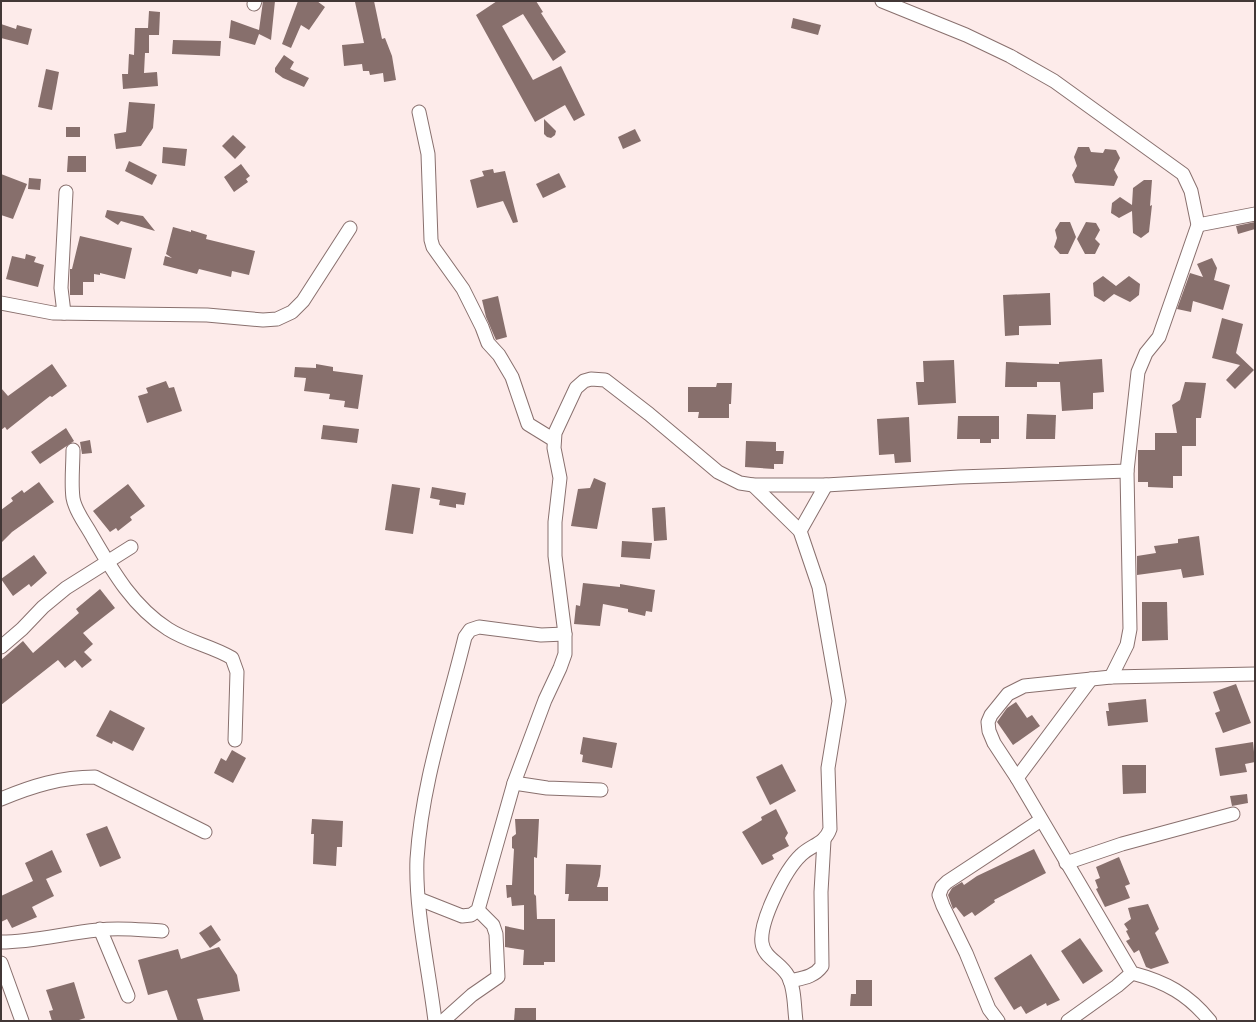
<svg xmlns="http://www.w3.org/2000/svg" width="1256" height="1022" font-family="'Open Sans',sans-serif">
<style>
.building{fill:#876f6c}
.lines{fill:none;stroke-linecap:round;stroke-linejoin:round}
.street-casing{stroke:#89706e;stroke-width:15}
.street{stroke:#fff;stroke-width:13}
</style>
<rect width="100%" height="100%" fill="#fdebea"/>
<g class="building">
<path d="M263 1H275L271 40 259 34 255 45 229 38 231 20 259 30Z"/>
<path d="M298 1H317L325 7 309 30 301 25 291 48 282 44Z"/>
<path d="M362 1H374L382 39 385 38 392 56 396 80 384 82 383 73 370 75 369 71H363L362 64 344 66 342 45 364 43 355 2Z"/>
<path d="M497 1H536L543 12 541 13 566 52 553 61 523 14 502 26 533 80 561 66 585 115 574 121 565 105 535 122 476 15Z"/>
<path d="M149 11 160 12 159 35H149V53H145L144 73 157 72 158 86 123 89 122 74H128L129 54 134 55 135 28H148Z"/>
<path d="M793 18 821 25 818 35 791 28Z"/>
<path d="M1 24 16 29 17 25 32 29 28 45 1 38Z"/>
<path d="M173 40 221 41 220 56 172 54Z"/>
<path d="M284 55 294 62 290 69 309 78 304 87 283 78 275 72V68Z"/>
<path d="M46 69 59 72 52 110 38 107Z"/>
<path d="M129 102 155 104 153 128 141 146 116 149 114 134 126 132Z"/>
<path d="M544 119 556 131 555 135 551 138 547 137 544 134Z"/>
<rect x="66" y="127" width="14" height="10"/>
<path d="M635 129 641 141 623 149 618 137Z"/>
<path d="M233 135 246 147 235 159 222 146Z"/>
<path d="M163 147 187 149 185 166 162 163Z"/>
<path d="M1078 147H1089L1091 152 1103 153 1105 149 1116 150 1120 158 1114 170 1118 177 1114 186 1075 183 1072 175 1077 166 1074 157Z"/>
<path d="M68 156H86V172H67Z"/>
<path d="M129 161 157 175 152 185 125 171Z"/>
<path d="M241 164 250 176 246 179 248 182 234 192 224 177Z"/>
<path d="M493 169 494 173 505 171 518 222 513 223 503 201 477 208 470 180 484 176 482 171Z"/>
<path d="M559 173 566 187 543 198 536 184Z"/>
<path d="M1 174 27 184 13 219 1 215Z"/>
<path d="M29 178 41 179 40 190 28 189Z"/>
<path d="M1144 180H1152L1150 206 1152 205 1149 232 1141 238 1133 233 1132 211 1119 218 1111 213 1112 203 1120 197 1132 205 1133 188Z"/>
<path d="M107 210 143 216 155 231 121 221 118 225 105 217Z"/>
<path d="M1060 222H1070L1076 237 1068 254H1060L1054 247 1057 238 1055 230Z"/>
<path d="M1086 222 1096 223 1100 230 1095 239 1100 244 1095 254H1085L1077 239Z"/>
<path d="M1255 222V229L1238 234 1236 226Z"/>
<path d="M173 227 191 232V230L207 235 206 239 255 251 249 275 232 271 231 277 199 269 197 274 163 265 165 256 172 258 166 254Z"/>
<path d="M80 236 132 248 125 279 100 273V275L94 274V282H83V295H70V269H72Z"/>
<path d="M26 254 36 257 34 262 44 265 38 287 6 279 12 256 25 259Z"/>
<path d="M1212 258 1217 268 1214 280 1230 285 1223 310 1193 301 1191 312 1177 309 1190 273 1203 277 1197 264Z"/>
<path d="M1103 276 1116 286 1129 276 1140 284 1139 295 1130 302 1114 294 1104 302 1094 296 1093 283Z"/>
<path d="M1050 293 1051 325 1019 326V335L1005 336 1003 295Z"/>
<path d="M498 296 507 337 496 340 486 317 482 300Z"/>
<path d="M1222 318 1243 324 1236 353 1254 370 1235 389 1226 380 1240 365 1212 358Z"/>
<path d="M1102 359 1104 392 1093 393V409L1062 411 1060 382H1037V387H1005L1006 362 1059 364V362Z"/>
<path d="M954 360 956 403 918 405 916 382H924L923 361Z"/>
<path d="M52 364 67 386 52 397 50 396 7 430 5 427 1 430V388L8 396Z"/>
<path d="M316 364 333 367V371L363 375 358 409 344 407 345 401 329 399 330 394 304 391 306 378 294 377 295 367 316 368Z"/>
<path d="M166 381 169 388 174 387 182 411 147 423 138 396 148 393 146 388Z"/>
<path d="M1185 382 1206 383 1201 418H1196V446H1182V476H1173V488L1148 487V482H1138V450H1155V433H1177L1172 405 1180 400Z"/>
<path d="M717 383H732L731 404H729V418H698L699 412H688V387H716Z"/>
<path d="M1027 414 1056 415 1055 439H1026Z"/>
<path d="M958 416H999V439H991V443H980V439H957Z"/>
<path d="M909 417 911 462 895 463 894 454 879 455 877 419Z"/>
<path d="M323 425 359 429 357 443 321 439Z"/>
<path d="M66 428 74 441 40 464 31 452Z"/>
<path d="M90 440 92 453 82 454 80 442Z"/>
<path d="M746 441 776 442V451H784L783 464H774V469L745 467Z"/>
<path d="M594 478 606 483 597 529 571 526 578 489 590 488Z"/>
<path d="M39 482 54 502 12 532 1 543V510L13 501 11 498 22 490 24 493Z"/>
<path d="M128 484 145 506 130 517 132 520 118 531 116 528 110 532 93 511Z"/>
<path d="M392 484 420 488 413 534 385 530Z"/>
<path d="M432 487 466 493 464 505 456 504V508L439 505 440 500 430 498Z"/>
<path d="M665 507 667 540 654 541 652 508Z"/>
<path d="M1199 536 1204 575 1183 578 1181 569 1137 575V556L1156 553 1154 546 1178 543V539Z"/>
<path d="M622 541 652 543 650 559 621 557Z"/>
<path d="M34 555 47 573 31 587 29 584 13 596 1 579Z"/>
<path d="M583 583 620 587V584L655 590 652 612 646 611 645 616 628 612V609L603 604 600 626 574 624 576 605 580 606Z"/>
<path d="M100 589 115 608 83 633 93 644 84 652 92 660 82 668 75 660 65 668 58 660 1 705V660L23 641 33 653 79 613 76 609Z"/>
<path d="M1142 602H1167L1168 640 1142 641Z"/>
<path d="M1236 684 1251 723 1223 733 1215 713 1220 711 1213 692Z"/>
<path d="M1146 699 1148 722 1108 726 1106 711H1109L1108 703Z"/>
<path d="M1016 702 1027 718 1032 715 1040 726 1013 745 997 722 1007 708Z"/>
<path d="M110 710 145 728 133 751 113 741 112 744 96 736Z"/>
<path d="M583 737 617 743 612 768 582 762 583 755 580 754Z"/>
<path d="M1253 742 1255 762 1245 764 1247 772 1220 776 1215 748Z"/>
<path d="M232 750 246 758 233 783 214 773 221 758 226 761Z"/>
<path d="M782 764 796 791 770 805 756 777Z"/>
<path d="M1122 765H1146V793L1123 794Z"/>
<path d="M1247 794 1248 803 1232 806 1230 796Z"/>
<path d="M776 809 788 833 785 838 789 846 772 855 774 859 762 865 742 832 762 820 761 817Z"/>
<path d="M312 819 343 821 342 847H337L336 866 313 864 314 834H311Z"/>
<path d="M515 819H539L537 858 534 857V894L536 896 537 919H555V962H544V965H523L524 950 505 947V926L524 930V905L512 906 511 897 507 898 506 885H512L514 849 512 848V837L516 834Z"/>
<path d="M107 826 121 858 100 867 86 834Z"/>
<path d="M1034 849 1046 873 994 900 995 902 975 916 972 912 964 917 956 907 953 909 948 895 952 888 962 882 964 885 977 876Z"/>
<path d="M52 850 62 872 46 879 54 896 32 907 37 917 12 928 7 919 1 922V896L33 881 25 863Z"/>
<path d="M1119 857 1130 884 1125 886 1130 898 1105 907 1096 889 1098 888 1095 880 1100 878 1096 867Z"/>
<path d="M566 864 601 865 600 876 597 887H608V901H568L569 894H565Z"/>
<path d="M1148 904 1159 929 1155 933 1169 963 1151 969 1146 967 1139 950 1134 953 1126 941 1130 939 1126 931 1128 930 1124 924 1131 919 1128 908Z"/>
<path d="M211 925 221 940 210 948 199 933Z"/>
<path d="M1080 938 1103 971 1083 984 1061 951Z"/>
<path d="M219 947 237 975 240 991 197 999 204 1021H178L167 990 148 995 138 960 178 949 181 959Z"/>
<path d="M1031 954 1060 1000 1047 1006 1046 1003 1026 1014 1021 1006 1014 1010 994 978Z"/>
<path d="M856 980H872V1006H850L851 994H856Z"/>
<path d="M74 982 85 1018 76 1021H52L49 1011 53 1010 46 990Z"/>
<path d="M515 1008H536V1021H514Z"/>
</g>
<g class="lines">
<defs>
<g id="street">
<path d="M254 4 255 1"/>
<path d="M419 112 428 154 431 240 433 247 463 289 482 327 488 343 499 355 512 377 528 424 554 440"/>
<path d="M1198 225 1255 214"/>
<path d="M1 303 53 313 207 315 263 320 277 319 292 312 303 301 350 228"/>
<path d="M64 313 61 288 66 192"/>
<path d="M73 450C73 466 71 483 73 498 75 511 85 523 91 534 112 570 132 606 168 629 188 642 212 646 232 658L237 672 235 740"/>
<path d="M753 485 800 531 819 587 839 701 828 768 830 829C825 844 811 845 801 855 785 870 759 922 762 943 764 958 781 963 788 976 795 988 794 1007 796 1021"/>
<path d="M800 531 826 485"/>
<path d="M1 647 22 629 43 607 66 588 131 547"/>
<path d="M1111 677 1127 645 1130 629 1127 471"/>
<path d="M1017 778 1091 679"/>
<path d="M514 783 547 788 601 790"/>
<path d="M1 799C32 786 61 777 95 777L205 832"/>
<path d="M1066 863 1122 844 1233 814"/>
<path d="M419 899 462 916 471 915 478 910 514 783 545 700 560 668 565 654V634L555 556V522L560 478 554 448 555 433 576 388 584 381 591 379 605 380 649 414 718 472 740 483 753 485H826L959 477 1127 471 1138 372 1146 353 1159 337 1198 225 1191 191 1183 174 1054 81 1010 56 966 35 882 1"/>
<path d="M100 929 128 996"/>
<path d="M1 942C34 942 65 933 98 930 119 927 141 930 162 931"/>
<path d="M1 963 22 1021"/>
<path d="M790 981C803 978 814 977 822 966L821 892 824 840"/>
<path d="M435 1021C429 970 415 910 417 859 422 782 447 711 465 637L470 630 479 627 541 635 565 634"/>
<path d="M443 1021 472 995 498 977 496 934 493 925 478 910"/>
<path d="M998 1021 989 1009 966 953 943 906 939 895 942 887 947 882 1041 820"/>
<path d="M1068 1021 1117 986 1132 973"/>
<path d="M1210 1021C1188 994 1166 982 1132 973L1017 778 994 743 989 731 988 722 991 715 1008 694 1024 686 1111 677 1255 674"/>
</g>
</defs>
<use href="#street" class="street-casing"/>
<use href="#street" class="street"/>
</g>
<rect width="1256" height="1022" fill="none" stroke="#423736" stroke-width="4"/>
</svg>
